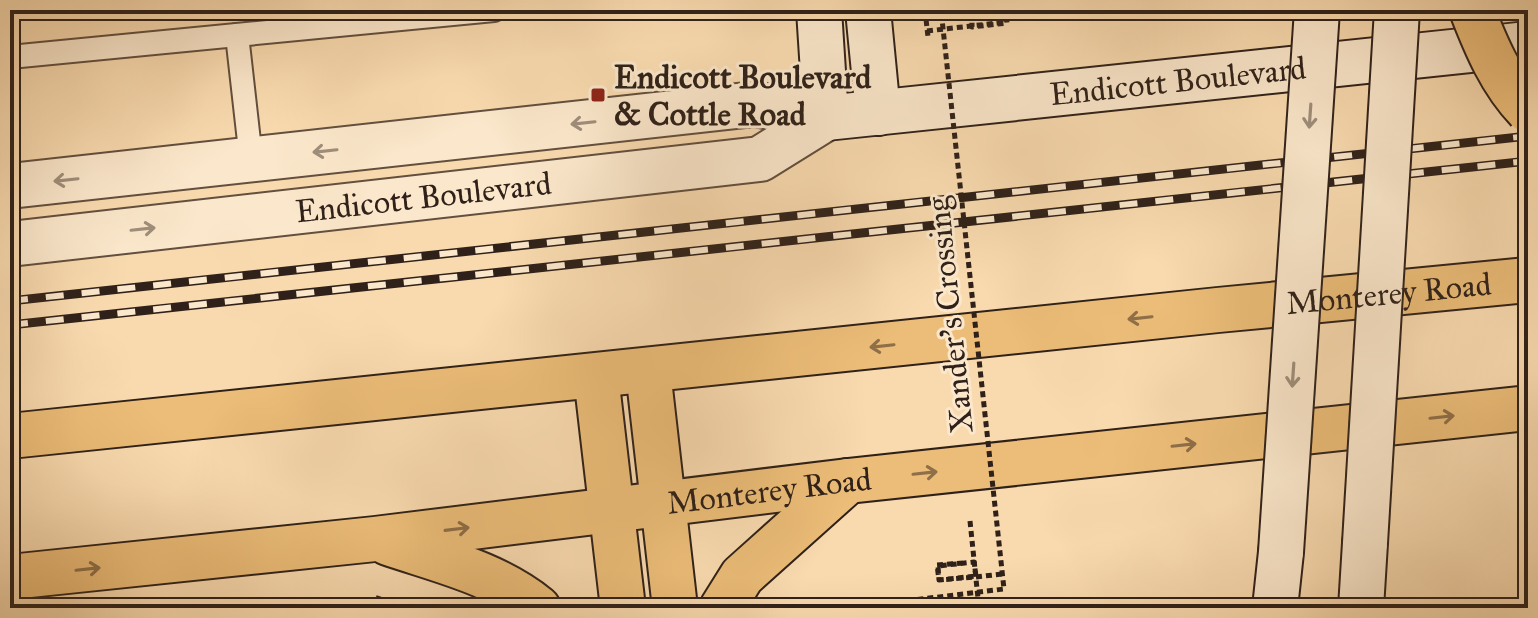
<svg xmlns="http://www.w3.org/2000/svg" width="1538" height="618" font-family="'IM FELL Great Primer',serif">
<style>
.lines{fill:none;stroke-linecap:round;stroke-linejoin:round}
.service-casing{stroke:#624f3e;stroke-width:26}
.tertiary-casing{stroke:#624f3e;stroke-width:48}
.secondary-casing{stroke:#2f2119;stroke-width:48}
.primary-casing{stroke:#2f2119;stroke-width:48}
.path{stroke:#2f2119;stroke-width:5;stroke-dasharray:6 4;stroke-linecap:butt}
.service{stroke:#fbe7cb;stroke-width:22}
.tertiary{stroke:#fbe7cb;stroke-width:44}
.secondary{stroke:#fbe7cb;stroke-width:44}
.primary{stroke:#ecbd78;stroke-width:44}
.rail-casing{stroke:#2f2119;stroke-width:9}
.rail{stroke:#fbe7cb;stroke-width:6;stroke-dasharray:18;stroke-linecap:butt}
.secondary-bridge-casing{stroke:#2f2119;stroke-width:48;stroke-linecap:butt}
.primary-bridge-casing{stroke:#2f2119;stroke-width:48;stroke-linecap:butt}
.path-bridge{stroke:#2f2119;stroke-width:5;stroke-dasharray:6 4;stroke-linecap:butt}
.secondary-bridge{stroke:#fbe7cb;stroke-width:44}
.primary-bridge{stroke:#ecbd78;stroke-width:44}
.oneway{stroke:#9f8e7b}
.oneway2{stroke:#8e6f48}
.poi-dot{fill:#8f2418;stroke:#fbe7cb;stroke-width:3}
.labels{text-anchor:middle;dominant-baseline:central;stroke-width:6;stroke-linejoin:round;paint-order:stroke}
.poi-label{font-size:32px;font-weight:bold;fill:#2f2119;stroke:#fbe7cb;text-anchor:start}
.street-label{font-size:32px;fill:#2f2119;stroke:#fbe7cb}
</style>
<rect width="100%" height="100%" fill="#f9daaf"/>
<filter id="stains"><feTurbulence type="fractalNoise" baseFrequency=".0025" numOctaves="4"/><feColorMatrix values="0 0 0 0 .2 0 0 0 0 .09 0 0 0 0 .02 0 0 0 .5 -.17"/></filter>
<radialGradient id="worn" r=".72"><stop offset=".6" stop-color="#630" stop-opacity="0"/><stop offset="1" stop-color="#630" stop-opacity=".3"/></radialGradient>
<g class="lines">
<defs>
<g id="service">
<path d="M237 35 251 159"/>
<path d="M10 57 494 10"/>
</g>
<g id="tertiary">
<path d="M10 186 755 104 826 118"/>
<path id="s1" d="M10 244 760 159 826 118"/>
</g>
<g id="secondary">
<path id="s2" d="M819 10 826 118 1528 44"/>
<path d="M868 10 878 113"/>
<path d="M1275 608 1281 552"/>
<path d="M1361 608 1365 543"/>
</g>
<g id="primary">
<path d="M648 371 675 608"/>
<path d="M596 376 623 608"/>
<path id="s3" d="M10 436 1218 310 1528 280"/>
<path d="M388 543C441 561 495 573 538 608"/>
<path id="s4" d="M10 577 375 539 848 481 1528 408"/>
<path d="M722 608 742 576 848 481"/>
</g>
</defs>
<use href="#service" class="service-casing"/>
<use href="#tertiary" class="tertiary-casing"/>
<use href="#secondary" class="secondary-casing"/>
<use href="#primary" class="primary-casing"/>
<g class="path">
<path d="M925 10 928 37"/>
<path d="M927 31 1006 22 1005 10 971 14 972 20"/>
<path d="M970 521 979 608"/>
<path d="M976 577 1002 574"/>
<path d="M375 608 379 596"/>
</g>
<use href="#service" class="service"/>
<use href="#tertiary" class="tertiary"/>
<use href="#secondary" class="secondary"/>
<use href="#primary" class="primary"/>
<defs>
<g id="rail">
<path d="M10 301 1528 136"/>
<path d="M10 325 1528 161"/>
</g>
</defs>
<use href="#rail" class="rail-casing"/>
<use href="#rail" class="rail"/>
<defs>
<g id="secondary-bridge">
<path d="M1365 543 1397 10"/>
<path d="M1281 552 1317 10"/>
</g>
<path id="primary-bridge" d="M1472 10C1486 46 1501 82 1528 110"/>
</defs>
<use href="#secondary-bridge" class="secondary-bridge-casing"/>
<use href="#primary-bridge" class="primary-bridge-casing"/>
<g class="path-bridge">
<path d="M942 18 1006 11 1007 23 972 27V20"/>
<path d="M963 563 937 565 939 580 976 576 974 562 938 566 939 580 976 577"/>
<path d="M848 608 1004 589 941 10"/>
</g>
<use href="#secondary-bridge" class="secondary-bridge"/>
<use href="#primary-bridge" class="primary-bridge"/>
</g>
<defs><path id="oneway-shaft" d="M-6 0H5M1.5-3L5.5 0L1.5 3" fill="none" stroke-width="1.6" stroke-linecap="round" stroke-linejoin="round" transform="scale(2)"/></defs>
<g class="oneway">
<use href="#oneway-shaft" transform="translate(1310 116) rotate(94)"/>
<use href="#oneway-shaft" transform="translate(583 123) rotate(174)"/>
<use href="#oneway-shaft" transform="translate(325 151) rotate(174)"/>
<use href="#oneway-shaft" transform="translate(66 180) rotate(174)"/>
<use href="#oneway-shaft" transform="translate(143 229) rotate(-6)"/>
<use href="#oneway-shaft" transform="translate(1293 375) rotate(94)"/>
</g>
<g class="oneway2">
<use href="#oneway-shaft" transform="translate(1140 318) rotate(174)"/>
<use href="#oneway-shaft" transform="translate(882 346) rotate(174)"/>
<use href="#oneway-shaft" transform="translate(1442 417) rotate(-6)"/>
<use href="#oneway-shaft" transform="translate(1184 445) rotate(-6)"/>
<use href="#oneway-shaft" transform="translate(925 473) rotate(-6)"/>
<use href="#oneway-shaft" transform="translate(457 529) rotate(-7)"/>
<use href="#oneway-shaft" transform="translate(88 569) rotate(-6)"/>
</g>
<rect class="poi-dot" x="590" y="87" width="16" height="16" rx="4"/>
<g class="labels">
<g class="poi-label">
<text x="614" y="77">Endicott Boulevard<tspan x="614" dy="37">&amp; Cottle Road</tspan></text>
</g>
<g class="street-label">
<text stroke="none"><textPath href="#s2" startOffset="462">Endicott Boulevard</textPath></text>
<text stroke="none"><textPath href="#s1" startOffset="416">Endicott Boulevard</textPath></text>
<text stroke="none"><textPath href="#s3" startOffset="1386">Monterey Road</textPath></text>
<text transform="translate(950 315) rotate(-96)">Xander’s Crossing</text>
<text stroke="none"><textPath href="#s4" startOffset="764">Monterey Road</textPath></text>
</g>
</g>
<rect width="1538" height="618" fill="none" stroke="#f9daaf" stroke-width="40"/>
<rect x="12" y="12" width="1514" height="594" fill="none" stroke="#2f2119" stroke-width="4"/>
<rect x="20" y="20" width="1498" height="578" fill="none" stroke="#2f2119" stroke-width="2"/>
<rect width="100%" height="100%" filter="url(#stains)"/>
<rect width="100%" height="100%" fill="url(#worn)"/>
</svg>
